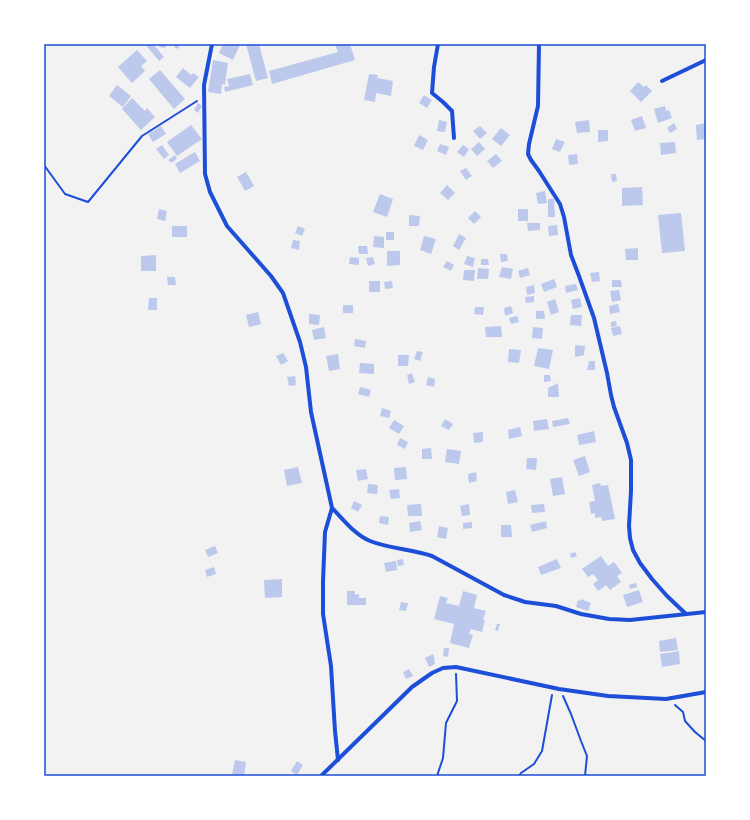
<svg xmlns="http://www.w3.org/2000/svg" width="750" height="820" font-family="Karla,sans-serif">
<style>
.building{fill:#bdc9ec}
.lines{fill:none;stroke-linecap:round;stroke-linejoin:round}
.path{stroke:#1d4ed8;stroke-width:2}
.minor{stroke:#1d4ed8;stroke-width:4}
.neatline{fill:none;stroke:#1d4ed8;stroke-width:1.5}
</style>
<rect width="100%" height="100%" fill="#f2f2f2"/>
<g class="building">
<path d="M145 44H153L164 57 159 61Z"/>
<path d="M160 44H166L165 48 159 47Z"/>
<path d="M175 44H180L178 49 174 47Z"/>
<path d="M223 44H238L240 45 233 60 219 53Z"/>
<path d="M246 44H259L268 78 256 81Z"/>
<path d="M335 44H350L355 60 272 84 269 71 338 52Z"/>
<path d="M137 50 147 61 141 66 145 71 132 83 118 67Z"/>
<path d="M213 60 228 63 225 85 222 84 221 94 208 92Z"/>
<path d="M183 68 191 75 193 73 199 77 190 88 176 77Z"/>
<path d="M160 70 185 99 174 109 149 79Z"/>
<path d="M250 74 253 85 225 92 224 87 229 86 227 79Z"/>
<path d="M369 74 378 75 377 78 393 81 391 96 376 93 375 102 364 100Z"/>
<path d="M638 82 644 87 646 85 652 91 641 102 630 91Z"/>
<path d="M117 85 131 96 123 107 109 96Z"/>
<path d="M424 95 432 100 427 108 419 103Z"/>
<path d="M132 98 145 111 147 108 155 117 141 130 122 109Z"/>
<path d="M198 103 202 106 198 113 194 110Z"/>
<path d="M665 106 666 111 669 110 672 118 658 123 654 109Z"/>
<path d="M642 116 646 128 635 131 631 120Z"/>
<path d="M439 120 447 122 445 132 437 131Z"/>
<path d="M589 120 590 132 577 133 575 122Z"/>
<path d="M674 123 677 129 670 133 667 128Z"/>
<path d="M706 123V139L697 140 696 125Z"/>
<path d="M191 125 202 139 177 156 167 142Z"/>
<path d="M161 126 166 134 153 142 148 134Z"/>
<path d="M480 126 487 133 480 139 473 131Z"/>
<path d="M501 128 510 135 501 146 492 139Z"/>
<path d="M598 130H608V141L598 142Z"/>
<path d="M419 135 428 140 423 150 414 146Z"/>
<path d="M556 139 565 142 560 152 552 149Z"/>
<path d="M479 142 485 149 477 156 471 149Z"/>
<path d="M675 142 676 153 661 155 660 143Z"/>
<path d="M440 144 449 147 446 155 437 151Z"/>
<path d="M162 145 169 155 164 159 156 149Z"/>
<path d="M463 145 469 149 464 157 457 152Z"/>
<path d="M195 152 200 161 180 173 175 164Z"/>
<path d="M496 154 502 161 493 168 487 161Z"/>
<path d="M577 154 578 164 569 165 568 155Z"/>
<path d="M175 155 177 159 171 163 168 160Z"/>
<path d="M466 168 472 176 466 180 460 171Z"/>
<path d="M246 172 254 186 245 191 237 177Z"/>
<path d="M611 174H616L617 181 612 182Z"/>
<path d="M447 185 455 193 448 200 440 193Z"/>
<path d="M642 187 643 205 622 206V188Z"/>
<path d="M545 191 547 203 538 204 536 193Z"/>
<path d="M380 194 393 199 387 217 373 212Z"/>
<path d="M548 199H554L555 217H548Z"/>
<path d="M159 209 167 211 165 221 157 219Z"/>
<rect x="518" y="209" width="10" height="12"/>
<path d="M475 211 481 217 474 224 468 218Z"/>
<path d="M681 213 685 251 662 253 658 215Z"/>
<path d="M409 215 420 216 419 226H409Z"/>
<path d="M527 223H540V230L528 231Z"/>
<path d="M557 225 558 235 549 236 548 226Z"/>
<rect x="172" y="226" width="15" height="11"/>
<path d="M298 226 305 229 302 236 295 233Z"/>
<rect x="386" y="232" width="8" height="8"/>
<path d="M459 234 466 238 459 250 453 246Z"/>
<path d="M374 236 384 237V248L373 247Z"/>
<path d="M424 236 436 239 431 254 420 250Z"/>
<path d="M293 240 300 241 299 250 291 248Z"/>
<path d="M358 246H367L368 254H359Z"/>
<path d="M638 248V260H626L625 249Z"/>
<path d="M387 251H400V265L387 266Z"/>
<path d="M500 254H507L508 261 501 262Z"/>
<path d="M156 255V271H141V256Z"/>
<path d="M467 256 475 258 473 267 464 264Z"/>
<path d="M350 257 359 258V265L349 264Z"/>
<path d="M373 257 375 264 368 266 366 258Z"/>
<path d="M481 259H488L489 265H481Z"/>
<path d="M447 261 454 265 451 271 443 267Z"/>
<path d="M502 267 513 269 511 279 499 277Z"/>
<path d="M478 268 489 269 488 279H477Z"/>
<path d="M528 268 530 275 520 278 518 271Z"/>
<path d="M464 270H475L474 281 463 280Z"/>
<path d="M599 272 600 281 592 282 590 273Z"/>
<path d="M167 277H175L176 285H168Z"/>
<path d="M554 279 557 287 544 292 541 284Z"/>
<path d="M612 280H621L622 287H612Z"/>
<rect x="369" y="281" width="11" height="11"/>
<path d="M392 281 393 288 385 289 384 282Z"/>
<path d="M576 284 578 290 566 293 565 286Z"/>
<path d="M534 285 535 293 527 295 526 287Z"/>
<path d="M619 290 621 300 612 302 610 291Z"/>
<path d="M534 296V302L526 303 525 297Z"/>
<path d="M149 298H157V310H148Z"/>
<path d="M580 298 582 307 573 309 571 300Z"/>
<path d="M555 299 559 312 551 315 547 302Z"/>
<path d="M618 304 620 312 610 314 609 306Z"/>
<rect x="343" y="305" width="10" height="8"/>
<path d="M511 306 513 313 505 316 504 308Z"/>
<path d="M475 307H484L483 315 474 314Z"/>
<path d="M536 311H544L545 319H536Z"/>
<path d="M258 312 261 324 249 327 246 315Z"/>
<path d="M309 314 320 315 319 325 309 324Z"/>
<path d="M571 315H582L581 326 570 325Z"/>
<path d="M517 316 519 322 511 324 509 318Z"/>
<path d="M616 321 617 326 611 327V322Z"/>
<path d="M501 326 502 337H486L485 327Z"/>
<path d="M620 326 622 334 613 336 611 328Z"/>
<path d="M324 327 326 338 314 340 312 330Z"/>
<path d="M533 327 543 328 542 339 532 338Z"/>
<path d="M355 339 366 341 365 348 354 346Z"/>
<path d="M575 345 585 346 584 355 575 357Z"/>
<path d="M538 348 553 350 549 369 534 366Z"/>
<path d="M509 349 521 350 519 363 508 362Z"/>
<path d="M417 351 423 352 420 361 414 359Z"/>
<path d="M283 353 288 361 281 365 276 356Z"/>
<path d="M338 354 340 369 329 371 326 356Z"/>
<path d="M398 355H409L408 366H398Z"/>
<path d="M589 361H595V370H587Z"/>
<path d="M360 363 374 364V374L359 373Z"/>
<path d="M412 373 415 382 409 384 407 375Z"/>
<path d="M544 375H550L551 381 544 382Z"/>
<path d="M295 376 296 385 289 386 287 377Z"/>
<path d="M428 377 435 379 434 387 426 385Z"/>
<path d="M558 383 559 397H548V388Z"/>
<path d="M360 387 371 390 369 397 358 394Z"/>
<path d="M382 408 391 411 389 418 380 416Z"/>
<path d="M568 418 570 424 553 427 552 421Z"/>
<path d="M445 419 453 424 449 430 441 426Z"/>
<path d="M547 419 549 429 534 431 533 421Z"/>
<path d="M394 420 404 426 399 434 389 428Z"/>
<path d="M520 427 522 436 509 439 508 430Z"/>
<path d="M594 431 596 442 579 445 577 435Z"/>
<path d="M483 432V442L474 443 473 433Z"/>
<path d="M400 438 408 442 405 449 397 445Z"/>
<path d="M431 448 432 459H422V449Z"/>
<path d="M447 449 461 451 459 464 445 462Z"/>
<path d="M585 456 590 472 579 476 573 460Z"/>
<path d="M527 458H537L536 470 526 469Z"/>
<path d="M298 467 302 483 287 486 284 470Z"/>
<path d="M406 467 407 479 395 480 394 468Z"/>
<path d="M366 469 368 479 358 481 356 470Z"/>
<path d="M476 472 477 481 469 483 468 474Z"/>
<path d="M562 477 565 494 553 496 550 479Z"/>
<path d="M600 483 601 486 608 485 615 519 602 521 601 517 595 518V513L591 514 589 502 595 501 592 485Z"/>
<path d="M368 484 378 485 377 494 367 493Z"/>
<path d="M399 489 400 498 391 499 389 490Z"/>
<path d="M515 490 518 502 508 504 506 492Z"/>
<path d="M354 501 362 505 358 512 351 508Z"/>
<path d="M421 504 422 516H408L407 505Z"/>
<path d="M469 504 470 515 462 516 460 506Z"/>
<path d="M544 504 545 512 532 513 531 505Z"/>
<path d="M380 516 389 517 388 525 379 523Z"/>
<path d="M420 521 422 530 410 532 409 523Z"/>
<path d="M546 521 547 528 532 532 530 525Z"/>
<path d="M472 522V528L463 529V523Z"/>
<path d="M501 525H511L512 537H501Z"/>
<path d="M439 526 448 528 446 539 437 537Z"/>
<path d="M215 546 218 553 208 557 205 550Z"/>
<path d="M575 552 577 556 571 558 570 554Z"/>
<path d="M601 556 608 566 614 562 622 573 617 576 621 582 610 590 606 585 598 591 593 584 598 580 593 574 588 577 582 569Z"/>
<path d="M403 559 404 565 398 566 397 560Z"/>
<path d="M557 559 561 568 541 575 538 567Z"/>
<path d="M396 561 397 570 386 572 384 563Z"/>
<path d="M214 567 216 574 207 577 205 570Z"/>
<path d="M282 579V597L265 598 264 580Z"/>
<path d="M636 583 637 587 630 589 629 585Z"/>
<path d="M639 590 643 602 627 607 623 595Z"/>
<path d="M347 591H355V595L359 594V598H366V605H347Z"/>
<path d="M463 591 477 595 474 608 486 611 483 620H485L482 632 471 629 469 634 473 635 469 648 450 643 454 624 434 619 440 596 448 598 446 603 459 606Z"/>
<path d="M581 599 591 603 588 611 576 607 578 600 580 601Z"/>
<path d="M401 602 408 603 406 611 399 610Z"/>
<path d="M497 624H500L498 631 495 630Z"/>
<path d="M676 638 678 650 660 652 659 641Z"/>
<path d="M444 648H449L448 657 443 656Z"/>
<path d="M679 651 680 664 662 667 660 654Z"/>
<path d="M433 654 435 660H434L435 664 429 667 425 658Z"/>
<path d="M409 669 413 676 406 679 403 672Z"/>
<path d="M235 760 246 762 244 776 232 774Z"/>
<path d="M297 761 303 765 297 775 291 771Z"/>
</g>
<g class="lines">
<g class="path">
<path d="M44 165 65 194 88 202 142 136 197 101"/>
<path d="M563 696 571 714 581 741 587 756 585 776"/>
<path d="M675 705 683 712 685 721 695 732 706 741"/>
<path d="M437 776 443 758 446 723 457 701 456 674"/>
<path d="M519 776 521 773 534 764 542 751 552 695"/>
</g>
<g class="minor">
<path d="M212 44 204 85 205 174 210 192 227 226 271 276 283 293 300 342 306 367 311 412 332 508 325 532 323 581V614L331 666 335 731 338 760"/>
<path d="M438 44 434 67 432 93 443 102 452 111 454 138"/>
<path d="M539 44 538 106 529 144 528 154 531 160 539 171 560 204 564 217 571 255 579 276 594 318 607 373 611 395 614 407 627 443 631 460V491L629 526 630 538 633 550 640 563 652 579 667 596 686 614"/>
<path d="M662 81 706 60"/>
<path d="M332 508C344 520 355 535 370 541 390 549 412 549 432 556L504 595 525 602 556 606 581 614 609 619 630 620 706 612"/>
<path d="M321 776 412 687 432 673 443 668 456 667 559 689 608 696 666 699 706 692"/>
</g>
</g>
<rect width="750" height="820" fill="none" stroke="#ffffff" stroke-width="90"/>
<rect x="45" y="45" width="660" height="730" class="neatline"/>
</svg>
